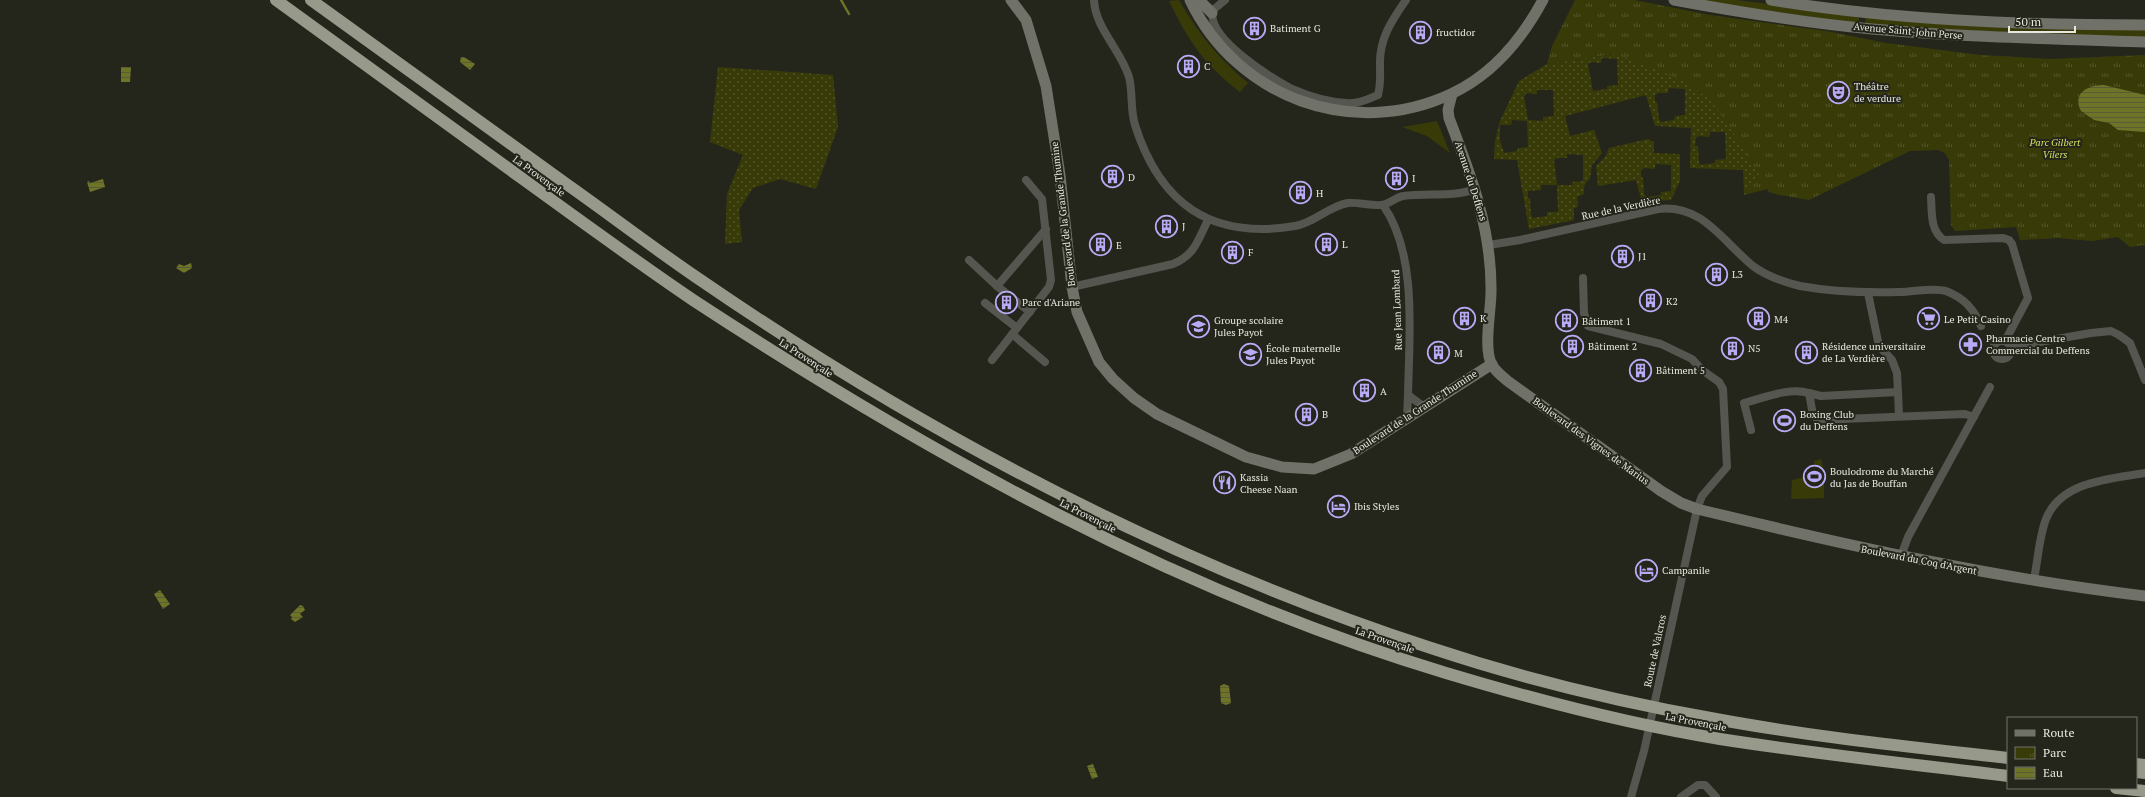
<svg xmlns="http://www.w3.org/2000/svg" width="2145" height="797" font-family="'PT Serif',serif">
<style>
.grass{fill:#383b08}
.park{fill:url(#park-tufts)}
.garden{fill:url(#garden-dots);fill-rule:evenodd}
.water{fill:url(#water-rules)}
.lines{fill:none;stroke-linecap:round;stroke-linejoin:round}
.stream{stroke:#6e7427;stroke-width:2.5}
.street{stroke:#555650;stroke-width:8}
.secondary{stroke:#707168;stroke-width:11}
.highway{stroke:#97998a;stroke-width:12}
.labels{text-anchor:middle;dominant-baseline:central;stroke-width:4;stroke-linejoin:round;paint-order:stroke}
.poi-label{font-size:10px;fill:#e6e7df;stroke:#25261b;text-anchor:start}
.street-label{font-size:10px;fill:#e6e7df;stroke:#25261b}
.park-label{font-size:10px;font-style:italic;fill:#d4df5b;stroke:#25261b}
</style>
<defs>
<pattern id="park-tufts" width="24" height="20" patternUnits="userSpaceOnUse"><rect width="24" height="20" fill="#383b08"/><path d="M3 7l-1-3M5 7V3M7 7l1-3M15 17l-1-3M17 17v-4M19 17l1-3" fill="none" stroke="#55572c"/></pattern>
<pattern id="garden-dots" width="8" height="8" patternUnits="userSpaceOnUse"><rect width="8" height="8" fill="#383b08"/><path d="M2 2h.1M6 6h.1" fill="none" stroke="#55572c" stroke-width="1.8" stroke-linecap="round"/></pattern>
<pattern id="water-rules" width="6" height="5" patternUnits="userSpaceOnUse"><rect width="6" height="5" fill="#6e7427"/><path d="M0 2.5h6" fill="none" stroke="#5a5c35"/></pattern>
</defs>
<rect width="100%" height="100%" fill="#25261b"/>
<g class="grass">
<path d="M1179 0C1198 33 1219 59 1248 83L1240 92C1205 65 1188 41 1169 1Z"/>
<path d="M1692 0H1736L1859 15V24Z"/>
<path d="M1866 15 2145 30V38H2062L1865 24Z"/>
<path d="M1437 121 1450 153 1427 136 1402 127Z"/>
<path d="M1821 459 1824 472V498L1791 499 1792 480 1816 474 1814 461Z"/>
</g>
<path class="park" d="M1575 0H1634L1710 15 1826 31 1886 43 1981 55 2050 59 2145 55V245L2130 247 2118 237 2092 241 2059 238 2020 240 2016 227 1955 231 1951 225 1949 160 1945 153 1938 150 1910 151 1809 200 1775 194 1769 192 1767 189 1744 195V193L1760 178 1716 109 1701 92 1615 54 1547 64 1552 46Z"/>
<g class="garden">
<path d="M1615 54C1643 65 1681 76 1704 95 1722 110 1747 156 1761 178L1744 193 1743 170 1690 168 1691 128 1655 126 1646 95 1565 116 1570 136 1594 130 1602 153 1592 165 1590 179C1584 183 1584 186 1584 194L1577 197 1578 207 1574 208V220L1529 229 1517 160 1494 159 1495 141 1500 121 1519 81 1547 64ZM1602 58 1617 59 1618 85 1607 86V89L1593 91 1588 64 1591 62 1601 63ZM1669 88 1685 89V115L1675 116 1674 120 1661 122 1659 119 1657 102H1655V95L1658 93H1668ZM1537 90H1553L1554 116 1543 117V121L1528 120 1524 96 1527 93 1537 94ZM1512 120 1527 121 1528 147 1518 148 1517 151 1504 153 1500 140V125H1511ZM1710 132H1725L1726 159 1715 160V163L1701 165 1699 163 1698 146H1695L1696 138 1699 136 1709 137ZM1567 154 1583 155V181L1573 182V179L1572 185H1557L1554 160 1557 158H1567ZM1541 185H1557L1558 212H1547V216L1533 218 1531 215 1530 198H1528V191L1541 190Z"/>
<path d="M718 67 833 75 838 127 816 189 780 179 753 188 739 210 742 242 725 244 727 194 743 155 710 142Z"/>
<path d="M1648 139 1654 142V153L1680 154V181L1671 200 1642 202 1636 180 1598 186 1596 166 1605 157 1609 148ZM1655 164 1671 165V191L1661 192V195L1647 197 1644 194 1643 178 1641 177V170L1644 168 1655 169Z"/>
</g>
<g class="water">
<path d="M461 57H464L475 64 470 70 460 62Z"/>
<path d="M121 67H131L130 82H121Z"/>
<path d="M2104 85 2145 95V132L2118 130 2109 123 2094 120 2081 111C2072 93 2088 85 2104 85Z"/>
<path d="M103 179 105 187 90 192 87 182 89 181 90 183Z"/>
<path d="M191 263 192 268 184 273 176 268 179 264 184 266Z"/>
<path d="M160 590 170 604 163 609 154 594Z"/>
<path d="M300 605 303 606 305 610 300 614 303 617 295 622 291 619 292 617 290 615Z"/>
<path d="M1224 684 1229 686 1231 703 1226 705 1221 703 1220 686Z"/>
<path d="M1093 764 1098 777 1092 779 1087 766Z"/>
</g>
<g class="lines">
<path class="stream" d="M841 0 849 14"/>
<g class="street">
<path d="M1094 0C1095 28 1121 50 1129 77 1133 92 1130 109 1135 125 1160 204 1211 240 1295 226 1314 223 1329 206 1348 203 1359 202 1370 206 1381 205 1388 205 1396 197 1403 196 1427 192 1452 198 1475 189"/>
<path d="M1225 0 1213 10C1205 37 1272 79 1292 89 1308 96 1328 102 1346 103 1358 104 1366 100 1378 95 1381 83 1380 77 1380 65 1379 39 1392 20 1406 0"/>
<path d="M1931 197C1932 212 1930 231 1944 240L2003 238 2009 240 2012 244 2028 298 2005 341"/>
<path d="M1383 205C1418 255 1409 336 1408 395"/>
<path d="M1489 245 1520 240 1658 209C1703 204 1722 241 1753 266 1766 276 1784 282 1800 286 1833 292 1867 293 1900 292 1914 292 1932 287 1946 291 1964 298 1974 309 1981 326"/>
<path d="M969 260 997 286"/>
<path d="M1583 278 1584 313 1588 326 1661 344 1692 359 1702 370 1719 382 1723 389 1727 467 1702 496 1697 509 1644 751 1631 797"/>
<path d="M1072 287 1173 264C1195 255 1198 240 1208 220"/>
<path d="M1868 293 1879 346 1892 360 1897 373 1898 392"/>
<path d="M985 303 1017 328"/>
<path d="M1030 312 997 286 1046 229"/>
<path d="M1012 334 1045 362"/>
<circle cx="2002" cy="350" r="9"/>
<path d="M2011 347 2091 333 2111 331 2119 335 2130 343 2145 380"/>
<path d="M992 360 1049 287 1051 280 1042 199 1026 180"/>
<path d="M1899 416 1898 392 1821 396 1809 393 1813 415 1818 420 1965 414 1974 417"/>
<path d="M1407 417 1408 395 1424 407"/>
<path d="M1751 430 1744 403C1764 398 1788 387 1809 393"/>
<path d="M1901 556 1908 537 1990 387"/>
<path d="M2034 579C2038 560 2039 537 2046 519 2061 481 2110 479 2145 473"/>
<path d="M1681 797 1698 785H1705L1716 797"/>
</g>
<g class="secondary">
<path d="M1011 0 1026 20 1046 86 1060 175 1072 287 1077 312 1099 362 1113 379 1134 398 1157 414 1246 457 1282 467 1314 469 1351 454 1492 364"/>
<path d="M1190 0C1237 98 1353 140 1451 94 1492 75 1522 39 1543 0"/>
<path d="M1199 0 1212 13"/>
<path d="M1674 0C1739 12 1806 23 1872 29 1963 37 2054 39 2145 42"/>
<path d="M1771 0C1894 20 2020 25 2145 25"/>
<path d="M1452 94 1448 110 1449 118C1471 175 1492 230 1491 292 1491 311 1483 349 1492 365 1496 372 1503 377 1509 382L1661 491 1681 503 1697 509C1845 545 1993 578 2145 596"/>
</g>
<g class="highway">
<path d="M276 0C360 61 443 121 527 182 582 222 637 262 693 300 928 454 1176 592 1446 673 1536 700 1627 724 1720 739 1815 754 1912 764 2008 776"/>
<path d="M311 0C396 61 480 122 565 183 609 214 652 247 696 277 923 433 1169 563 1431 648 1524 679 1620 702 1716 719 1813 737 1911 747 2008 758"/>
<path d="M2136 764 2145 765"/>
<path d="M2136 772 2145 773"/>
<path d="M2116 788 2145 791"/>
</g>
</g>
<defs>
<symbol id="building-ring" viewBox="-11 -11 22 22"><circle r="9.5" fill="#25261b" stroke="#baaaf6" stroke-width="1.5"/><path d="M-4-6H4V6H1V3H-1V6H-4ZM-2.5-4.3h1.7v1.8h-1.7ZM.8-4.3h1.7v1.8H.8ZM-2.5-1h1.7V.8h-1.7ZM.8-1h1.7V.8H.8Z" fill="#baaaf6"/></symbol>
<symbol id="theatre-ring" viewBox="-11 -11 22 22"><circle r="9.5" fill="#25261b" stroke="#baaaf6" stroke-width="1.5"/><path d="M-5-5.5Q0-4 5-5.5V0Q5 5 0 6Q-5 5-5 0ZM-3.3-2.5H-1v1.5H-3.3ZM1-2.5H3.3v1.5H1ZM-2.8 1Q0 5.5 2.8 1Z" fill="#baaaf6"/></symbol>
<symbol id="supermarket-ring" viewBox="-11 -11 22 22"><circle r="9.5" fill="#25261b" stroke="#baaaf6" stroke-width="1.5"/><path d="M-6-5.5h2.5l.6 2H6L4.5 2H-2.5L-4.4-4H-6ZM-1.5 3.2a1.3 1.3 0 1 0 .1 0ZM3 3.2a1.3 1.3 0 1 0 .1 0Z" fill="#baaaf6"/></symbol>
<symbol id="school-ring" viewBox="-11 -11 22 22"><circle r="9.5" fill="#25261b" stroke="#baaaf6" stroke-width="1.5"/><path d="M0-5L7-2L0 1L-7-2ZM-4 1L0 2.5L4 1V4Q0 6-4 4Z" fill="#baaaf6"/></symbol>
<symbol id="pharmacy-ring" viewBox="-11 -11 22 22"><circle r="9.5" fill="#25261b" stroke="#baaaf6" stroke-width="1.5"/><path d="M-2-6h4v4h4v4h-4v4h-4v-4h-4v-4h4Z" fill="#baaaf6"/></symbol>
<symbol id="stadium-ring" viewBox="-11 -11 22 22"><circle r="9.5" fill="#25261b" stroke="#baaaf6" stroke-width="1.5"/><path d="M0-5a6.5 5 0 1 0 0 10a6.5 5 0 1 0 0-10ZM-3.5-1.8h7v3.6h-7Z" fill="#baaaf6"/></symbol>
<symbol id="restaurant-ring" viewBox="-11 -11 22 22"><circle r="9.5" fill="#25261b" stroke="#baaaf6" stroke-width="1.5"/><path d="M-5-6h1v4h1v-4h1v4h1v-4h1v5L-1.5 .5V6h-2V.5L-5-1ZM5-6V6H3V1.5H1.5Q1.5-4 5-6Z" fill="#baaaf6"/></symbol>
<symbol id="hotel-ring" viewBox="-11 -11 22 22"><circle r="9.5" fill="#25261b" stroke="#baaaf6" stroke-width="1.5"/><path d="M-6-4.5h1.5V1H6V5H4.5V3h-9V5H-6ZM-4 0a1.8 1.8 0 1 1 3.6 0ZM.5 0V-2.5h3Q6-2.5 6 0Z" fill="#baaaf6"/></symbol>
</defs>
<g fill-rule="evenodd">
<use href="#building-ring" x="1242" y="16" width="25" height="25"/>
<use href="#building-ring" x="1408" y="20" width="25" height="25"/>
<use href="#building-ring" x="1176" y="54" width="25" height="25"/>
<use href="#theatre-ring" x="1826" y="80" width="25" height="25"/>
<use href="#building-ring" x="1100" y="164" width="25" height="25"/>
<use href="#building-ring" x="1384" y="166" width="25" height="25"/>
<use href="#building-ring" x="1288" y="180" width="25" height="25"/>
<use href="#building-ring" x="1154" y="214" width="25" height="25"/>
<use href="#building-ring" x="1314" y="232" width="25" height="25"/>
<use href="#building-ring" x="1088" y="232" width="25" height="25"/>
<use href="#building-ring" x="1220" y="240" width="25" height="25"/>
<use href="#building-ring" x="1610" y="244" width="25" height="25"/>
<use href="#building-ring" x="1704" y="262" width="25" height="25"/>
<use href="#building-ring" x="1638" y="288" width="25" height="25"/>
<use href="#building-ring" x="994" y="290" width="25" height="25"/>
<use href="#building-ring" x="1452" y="306" width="25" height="25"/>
<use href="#building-ring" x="1746" y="306" width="25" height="25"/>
<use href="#supermarket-ring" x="1916" y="306" width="25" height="25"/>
<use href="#building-ring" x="1554" y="308" width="25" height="25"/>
<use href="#school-ring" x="1186" y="314" width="25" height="25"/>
<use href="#pharmacy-ring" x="1958" y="332" width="25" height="25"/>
<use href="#building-ring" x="1560" y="334" width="25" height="25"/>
<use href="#building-ring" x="1720" y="336" width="25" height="25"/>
<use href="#building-ring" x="1794" y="340" width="25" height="25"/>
<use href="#building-ring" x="1426" y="340" width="25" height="25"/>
<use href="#school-ring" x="1238" y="342" width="25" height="25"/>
<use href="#building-ring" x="1628" y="358" width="25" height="25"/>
<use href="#building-ring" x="1352" y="378" width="25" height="25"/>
<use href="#building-ring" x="1294" y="402" width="25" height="25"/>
<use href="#stadium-ring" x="1772" y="408" width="25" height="25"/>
<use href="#stadium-ring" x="1802" y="464" width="25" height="25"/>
<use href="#restaurant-ring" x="1212" y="470" width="25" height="25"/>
<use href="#hotel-ring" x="1326" y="494" width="25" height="25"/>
<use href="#hotel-ring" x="1634" y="558" width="25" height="25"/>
</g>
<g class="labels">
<g class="poi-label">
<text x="1270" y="28">Batiment G</text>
<text x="1436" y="32">fructidor</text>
<text x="1204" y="66">C</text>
<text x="1854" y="86">Théâtre<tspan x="1854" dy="12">de verdure</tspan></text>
<text x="1128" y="177">D</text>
<text x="1412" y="178">I</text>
<text x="1316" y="193">H</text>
<text x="1182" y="226">J</text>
<text x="1342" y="244">L</text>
<text x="1116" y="245">E</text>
<text x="1248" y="252">F</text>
<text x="1638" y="256">J1</text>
<text x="1732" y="274">L3</text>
<text x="1666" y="301">K2</text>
<text x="1022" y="302">Parc d'Ariane</text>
<text x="1480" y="318">K</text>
<text x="1774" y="319">M4</text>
<text x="1944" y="319">Le Petit Casino</text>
<text x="1214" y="320">Groupe scolaire<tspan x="1214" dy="12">Jules Payot</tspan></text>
<text x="1582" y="321">Bâtiment 1</text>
<text x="1986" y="338">Pharmacie Centre<tspan x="1986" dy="12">Commercial du Deffens</tspan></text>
<text x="1588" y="346">Bâtiment 2</text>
<text x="1822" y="346">Résidence universitaire<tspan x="1822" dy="12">de La Verdière</tspan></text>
<text x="1266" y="348">École maternelle<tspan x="1266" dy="12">Jules Payot</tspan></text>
<text x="1748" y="348">N5</text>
<text x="1454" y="353">M</text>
<text x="1656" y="370">Bâtiment 5</text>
<text x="1380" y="391">A</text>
<text x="1322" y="414">B</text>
<text x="1800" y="414">Boxing Club<tspan x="1800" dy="12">du Deffens</tspan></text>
<text x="1830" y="471">Boulodrome du Marché<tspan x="1830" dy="12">du Jas de Bouffan</tspan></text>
<text x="1240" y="477">Kassia<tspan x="1240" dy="12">Cheese Naan</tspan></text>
<text x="1354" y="506">Ibis Styles</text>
<text x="1662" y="570">Campanile</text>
</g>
<g class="street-label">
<text transform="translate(1908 31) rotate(5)">Avenue Saint-John Perse</text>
<text transform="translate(539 176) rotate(36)">La Provençale</text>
<text transform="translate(1471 181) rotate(72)">Avenue du Deffens</text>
<text transform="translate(1621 208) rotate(-12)">Rue de la Verdière</text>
<text transform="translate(1063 214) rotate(-97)">Boulevard de la Grande Thumine</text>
<text transform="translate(1397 310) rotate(-92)">Rue Jean Lombard</text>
<text transform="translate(806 358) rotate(33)">La Provençale</text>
<text transform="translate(1415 412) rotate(-33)">Boulevard de la Grande Thumine</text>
<text transform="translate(1591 441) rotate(36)">Boulevard des Vignes de Marius</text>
<text transform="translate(1088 516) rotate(27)">La Provençale</text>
<text transform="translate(1919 560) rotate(11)">Boulevard du Coq d'Argent</text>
<text transform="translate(1385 640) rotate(19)">La Provençale</text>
<text transform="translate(1655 651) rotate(-78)">Route de Valcros</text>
<text transform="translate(1696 722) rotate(11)">La Provençale</text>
</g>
<g class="park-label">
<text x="2055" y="142">Parc Gilbert<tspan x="2055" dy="12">Vilers</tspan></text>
</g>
</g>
<rect x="2007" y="717" width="130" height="72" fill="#25261b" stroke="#727369"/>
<rect x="2015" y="730" width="20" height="6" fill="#707168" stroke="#727369"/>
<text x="2043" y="737" font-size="12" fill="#e6e7df">Route</text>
<rect x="2015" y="747" width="20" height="12" fill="url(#park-tufts)" stroke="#727369"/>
<text x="2043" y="757" font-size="12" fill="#e6e7df">Parc</text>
<rect x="2015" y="767" width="20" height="12" fill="url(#water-rules)" stroke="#727369"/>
<text x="2043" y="777" font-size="12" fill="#e6e7df">Eau</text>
<path d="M2009 26v6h66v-6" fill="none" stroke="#e6e7df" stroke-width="2"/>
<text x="2015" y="26" font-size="12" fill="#e6e7df" stroke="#25261b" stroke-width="3" paint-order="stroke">50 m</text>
</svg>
